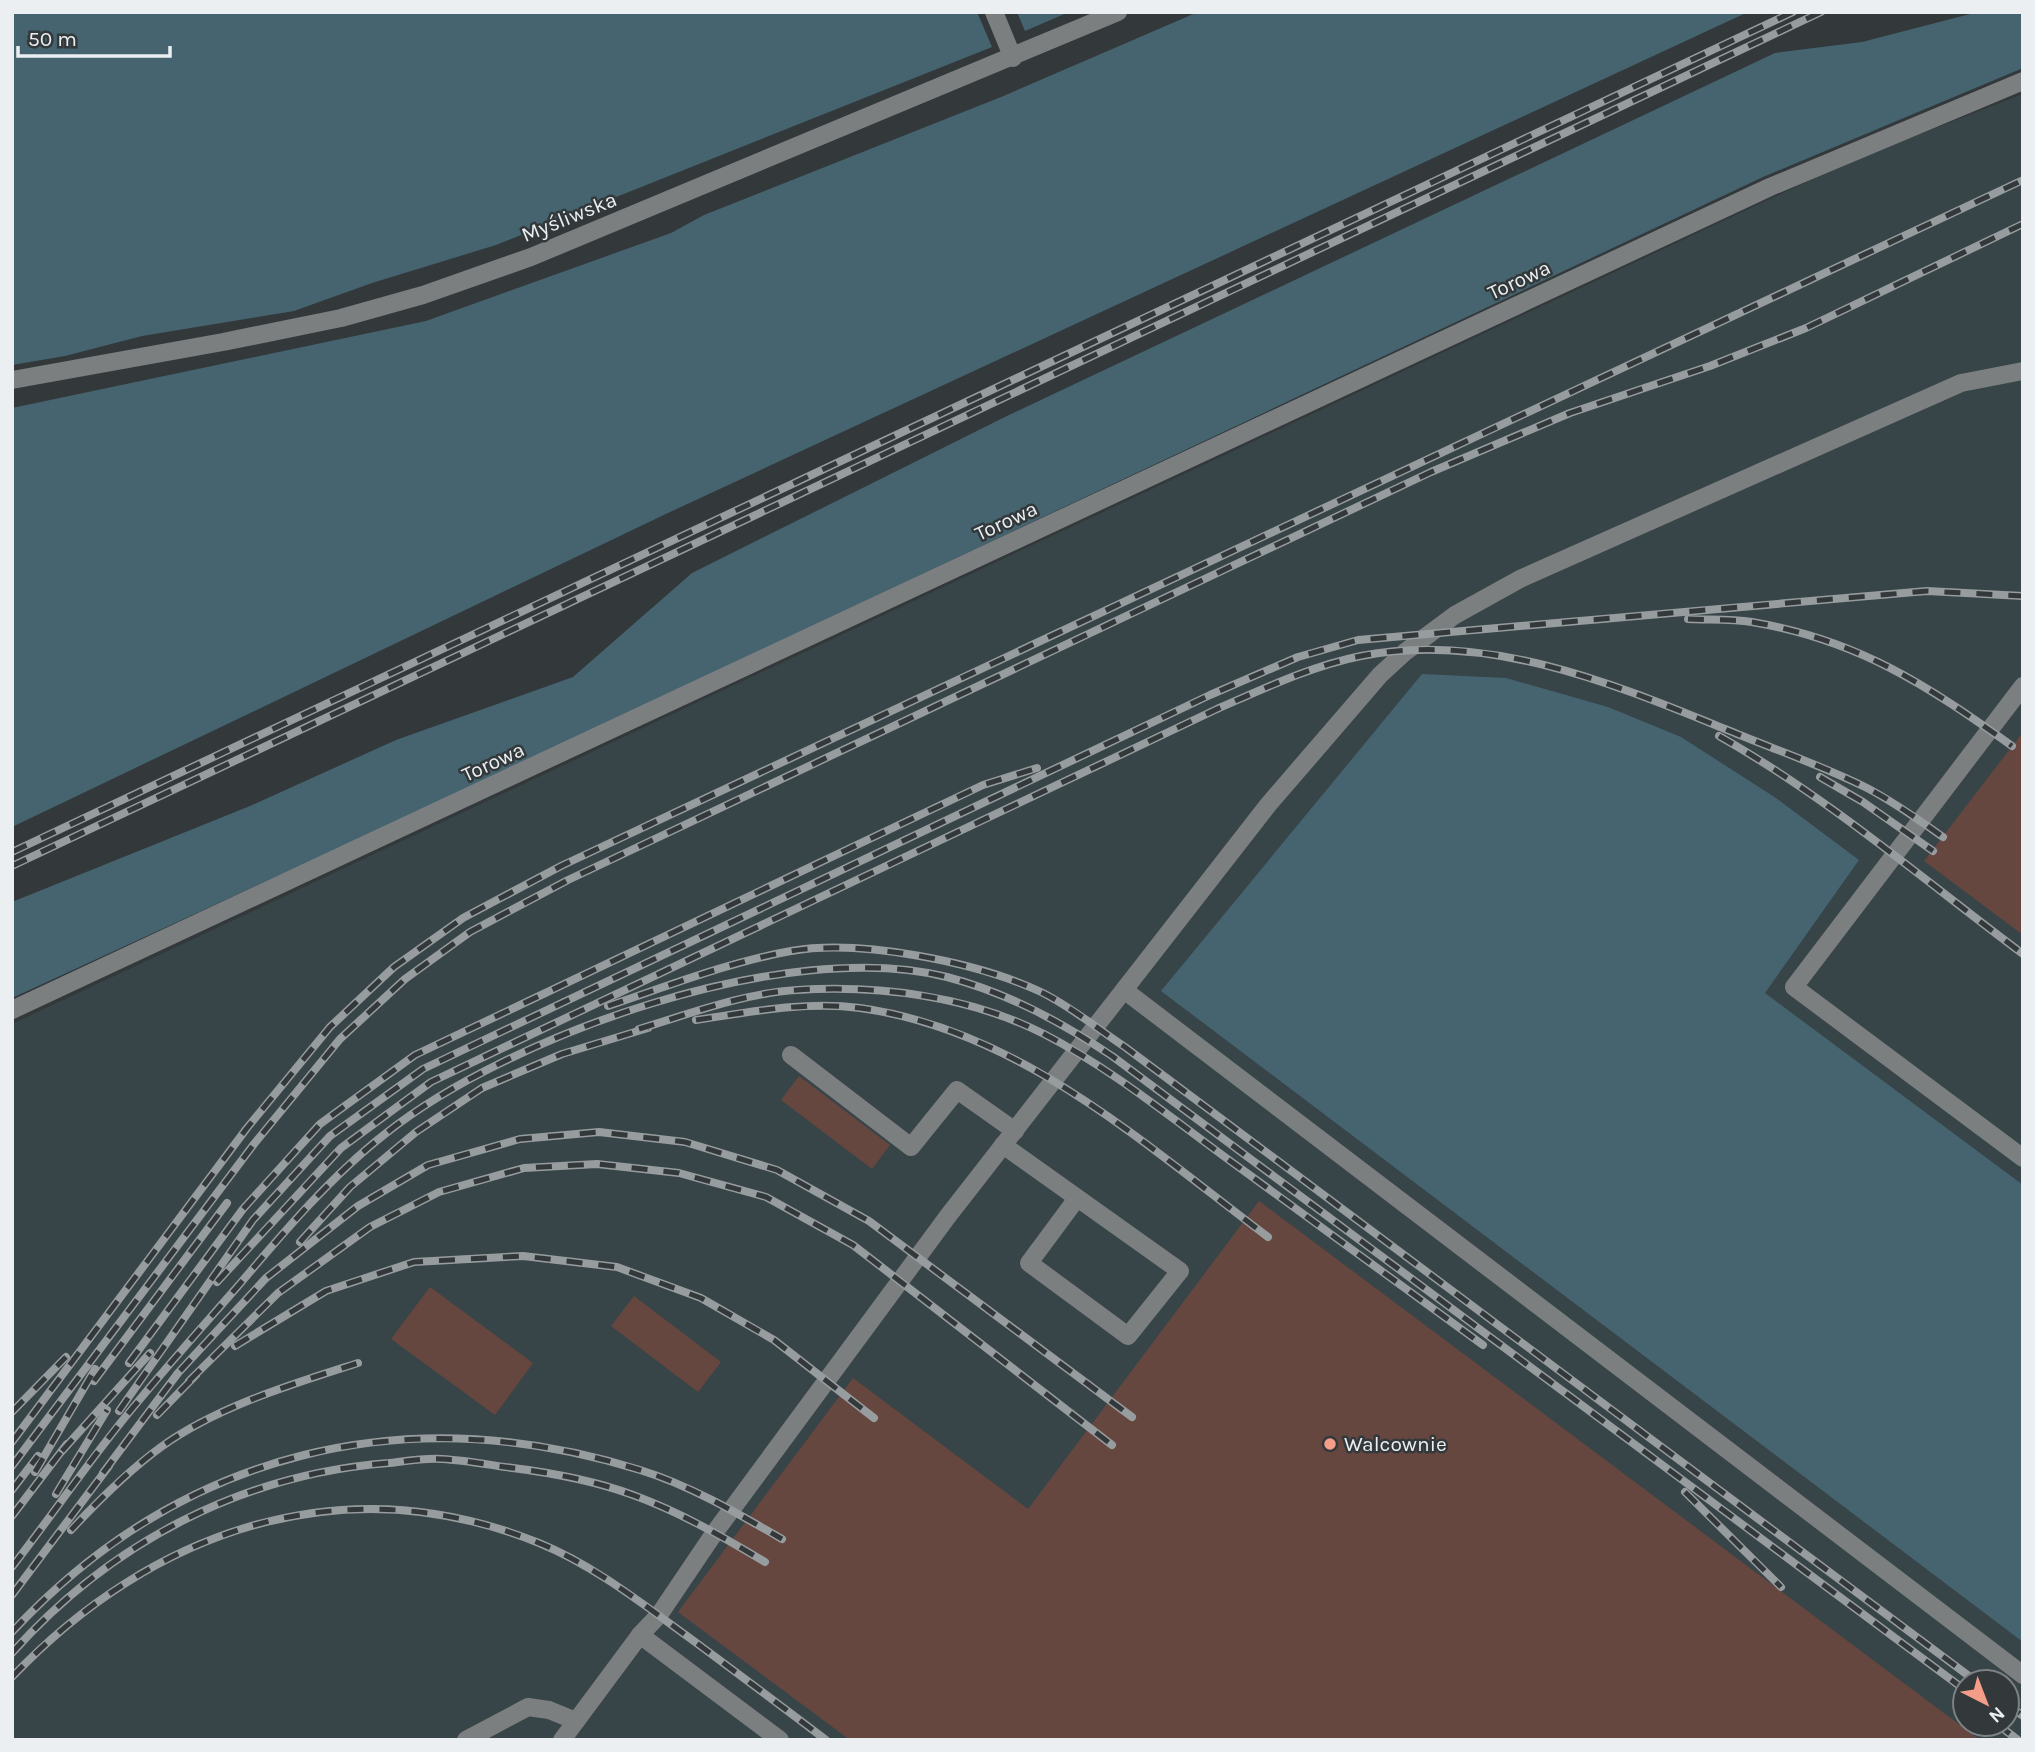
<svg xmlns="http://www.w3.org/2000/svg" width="2035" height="1752" font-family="Karla,sans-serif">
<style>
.built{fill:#374448;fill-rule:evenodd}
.green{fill:#456470}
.building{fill:#664740}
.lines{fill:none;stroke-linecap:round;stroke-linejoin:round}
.minor{stroke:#7c7f80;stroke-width:18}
.rail-casing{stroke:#979c9e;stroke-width:8}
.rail{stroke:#33393b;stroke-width:5;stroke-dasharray:16;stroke-linecap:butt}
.poi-dot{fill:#f49e8a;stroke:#33393b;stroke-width:2.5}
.labels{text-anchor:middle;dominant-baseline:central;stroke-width:5;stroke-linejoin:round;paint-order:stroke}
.street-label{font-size:21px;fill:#ebeff1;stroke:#33393b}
.poi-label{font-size:21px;fill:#ebeff1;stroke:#33393b;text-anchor:start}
</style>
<rect width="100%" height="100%" fill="#33393b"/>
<path class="built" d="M2023 94V1740H12V1024L1851 161ZM1965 1682H2007V1724H1965Z"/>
<g class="green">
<path d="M12 12H977L992 47 496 245 372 283 294 311 142 336 65 356 12 365Z"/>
<path d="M1017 12H1069L1025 31Z"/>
<path d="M1198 12H1748L670 512 12 827V408L426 321 671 233 704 215 1001 97Z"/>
<path d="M1978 12H2023V68L1763 177 501 773 12 998V902L250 806 396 740 573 677 692 573 1005 417 1775 53 1862 42Z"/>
<path d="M1422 674 1506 678 1608 707 1681 737 1776 798 1859 860 1765 993 2023 1185V1642L1161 991Z"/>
</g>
<g class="building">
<path d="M2023 732V935L1924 861Z"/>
<path d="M799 1076 890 1145 872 1169 781 1100Z"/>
<path d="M1259 1201 1980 1740H850L678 1612 853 1378 1028 1509Z"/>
<path d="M430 1287 533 1363 495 1415 391 1339Z"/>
<path d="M634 1296 721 1362 698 1392 611 1326Z"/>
</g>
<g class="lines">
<g class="minor">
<path d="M994 12 1013 58"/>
<path d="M12 380 223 342 341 318 423 295 531 257 1118 12"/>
<path d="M2023 686 1794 987 2023 1158"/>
<path d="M1124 990 2023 1675"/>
<path d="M12 1010 1770 187 2023 81"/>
<path d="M791 1055 911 1147 957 1090 1015 1131"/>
<path d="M1003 1145 1180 1271 1128 1336 1029 1263 1072 1205"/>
<path d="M640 1635 780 1740"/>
<path d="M466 1740 528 1707 549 1710 576 1721"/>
<path d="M562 1740 640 1635 659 1615 715 1532 948 1216 1268 805 1380 675 1405 652 1455 615 1522 578 1961 383 2023 371"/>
</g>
<defs>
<g id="rail">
<path d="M1688 619C1709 620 1731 619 1752 622 1858 640 1927 685 2012 746"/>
<path d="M1719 736C1827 797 1924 880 2023 954"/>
<path d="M1820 777 1863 802 1933 851"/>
<path d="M12 852 1793 12"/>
<path d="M12 866 1821 12"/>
<path d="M608 1006C668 986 729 962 791 951 861 939 977 962 1041 992 1070 1006 1098 1029 1125 1047L1977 1682"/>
<path d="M696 1020C750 1012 805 1001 860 1008 1020 1030 1144 1144 1268 1237"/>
<path d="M639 1029C689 1014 744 993 797 990 880 985 969 996 1044 1034 1114 1070 1176 1122 1240 1168 1321 1227 1402 1286 1483 1345"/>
<path d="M300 1242 350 1187 416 1132 482 1088 562 1054 648 1028"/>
<path d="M217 1282 341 1148 431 1082 1217 709C1263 689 1311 666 1361 656 1489 631 1614 684 1730 731 1776 750 1823 766 1867 788 1894 802 1919 820 1943 837"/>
<path d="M235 1346 326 1291 414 1262 523 1256 617 1267 701 1298 774 1340 874 1418"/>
<path d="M129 1363 243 1209 320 1124 415 1055 983 785 1037 768"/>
<path d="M94 1381 227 1203"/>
<path d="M189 1381 278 1293 370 1227 439 1192 524 1168 597 1164 679 1173 766 1197 853 1245 1112 1445"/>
<path d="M119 1411 253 1220 330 1136 423 1069 1210 695 1298 657 1358 640 1927 591 2023 596"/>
<path d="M12 1412 66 1357"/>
<path d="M157 1415 196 1375"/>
<path d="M12 1442 247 1128 330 1027 394 967 463 918 561 866 2023 180"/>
<path d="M62 1451 150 1353"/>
<path d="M12 1466 254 1144 340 1039 405 979 470 932 568 880 1431 472 1570 413 1710 366 1806 328 2023 224"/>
<path d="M35 1472 95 1369"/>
<path d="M103 1473 178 1373 266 1278 358 1206 428 1165 520 1139 599 1132 685 1142 777 1170 869 1221 1132 1417"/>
<path d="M12 1490 38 1456"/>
<path d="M1685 1492 1781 1587"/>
<path d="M56 1494 107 1410"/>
<path d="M12 1516 67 1444"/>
<path d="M71 1530C99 1500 128 1471 161 1447 218 1406 293 1384 358 1363"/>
<path d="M12 1567C54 1513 92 1456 136 1404 169 1364 204 1325 238 1286 283 1233 330 1177 385 1134 511 1034 787 937 947 977 1008 993 1061 1022 1112 1056L1965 1690"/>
<path d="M12 1595 109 1466"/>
<path d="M12 1632C181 1451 405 1397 640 1470 689 1485 737 1513 782 1539"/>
<path d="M12 1653C110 1543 242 1474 389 1463 406 1461 425 1458 442 1459 463 1460 484 1464 505 1467 547 1472 593 1480 633 1495 680 1512 723 1537 765 1562"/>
<path d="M12 1677C153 1529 344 1464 539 1543 593 1565 640 1602 687 1636 733 1670 780 1705 826 1740"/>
<path d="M2007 1704 2023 1716"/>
<path d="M1997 1724 2018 1740"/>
</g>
</defs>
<use href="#rail" class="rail-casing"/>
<use href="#rail" class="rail"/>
</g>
<circle class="poi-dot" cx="1330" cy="1444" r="7"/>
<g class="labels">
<g class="street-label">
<text transform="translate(569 217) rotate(-22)">Myśliwska</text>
<text transform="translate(1519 280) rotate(-25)">Torowa</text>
<text transform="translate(1006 521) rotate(-25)">Torowa</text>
<text transform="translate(493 762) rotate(-25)">Torowa</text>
</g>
<g class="poi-label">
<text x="1344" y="1444">Walcownie</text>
</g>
</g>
<rect width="2035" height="1752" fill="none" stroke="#ebeff1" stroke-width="28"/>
<g transform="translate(1986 1703) rotate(138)"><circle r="33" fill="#33393b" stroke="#7d8284" stroke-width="2"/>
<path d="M0-5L12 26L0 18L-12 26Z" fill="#f49e8a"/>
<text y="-10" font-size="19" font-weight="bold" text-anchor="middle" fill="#ebeff1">N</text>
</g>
<path d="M18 46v10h152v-10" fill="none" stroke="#ebeff1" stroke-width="3.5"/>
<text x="28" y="46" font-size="21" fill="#ebeff1" stroke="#33393b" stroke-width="5" paint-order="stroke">50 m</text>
</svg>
